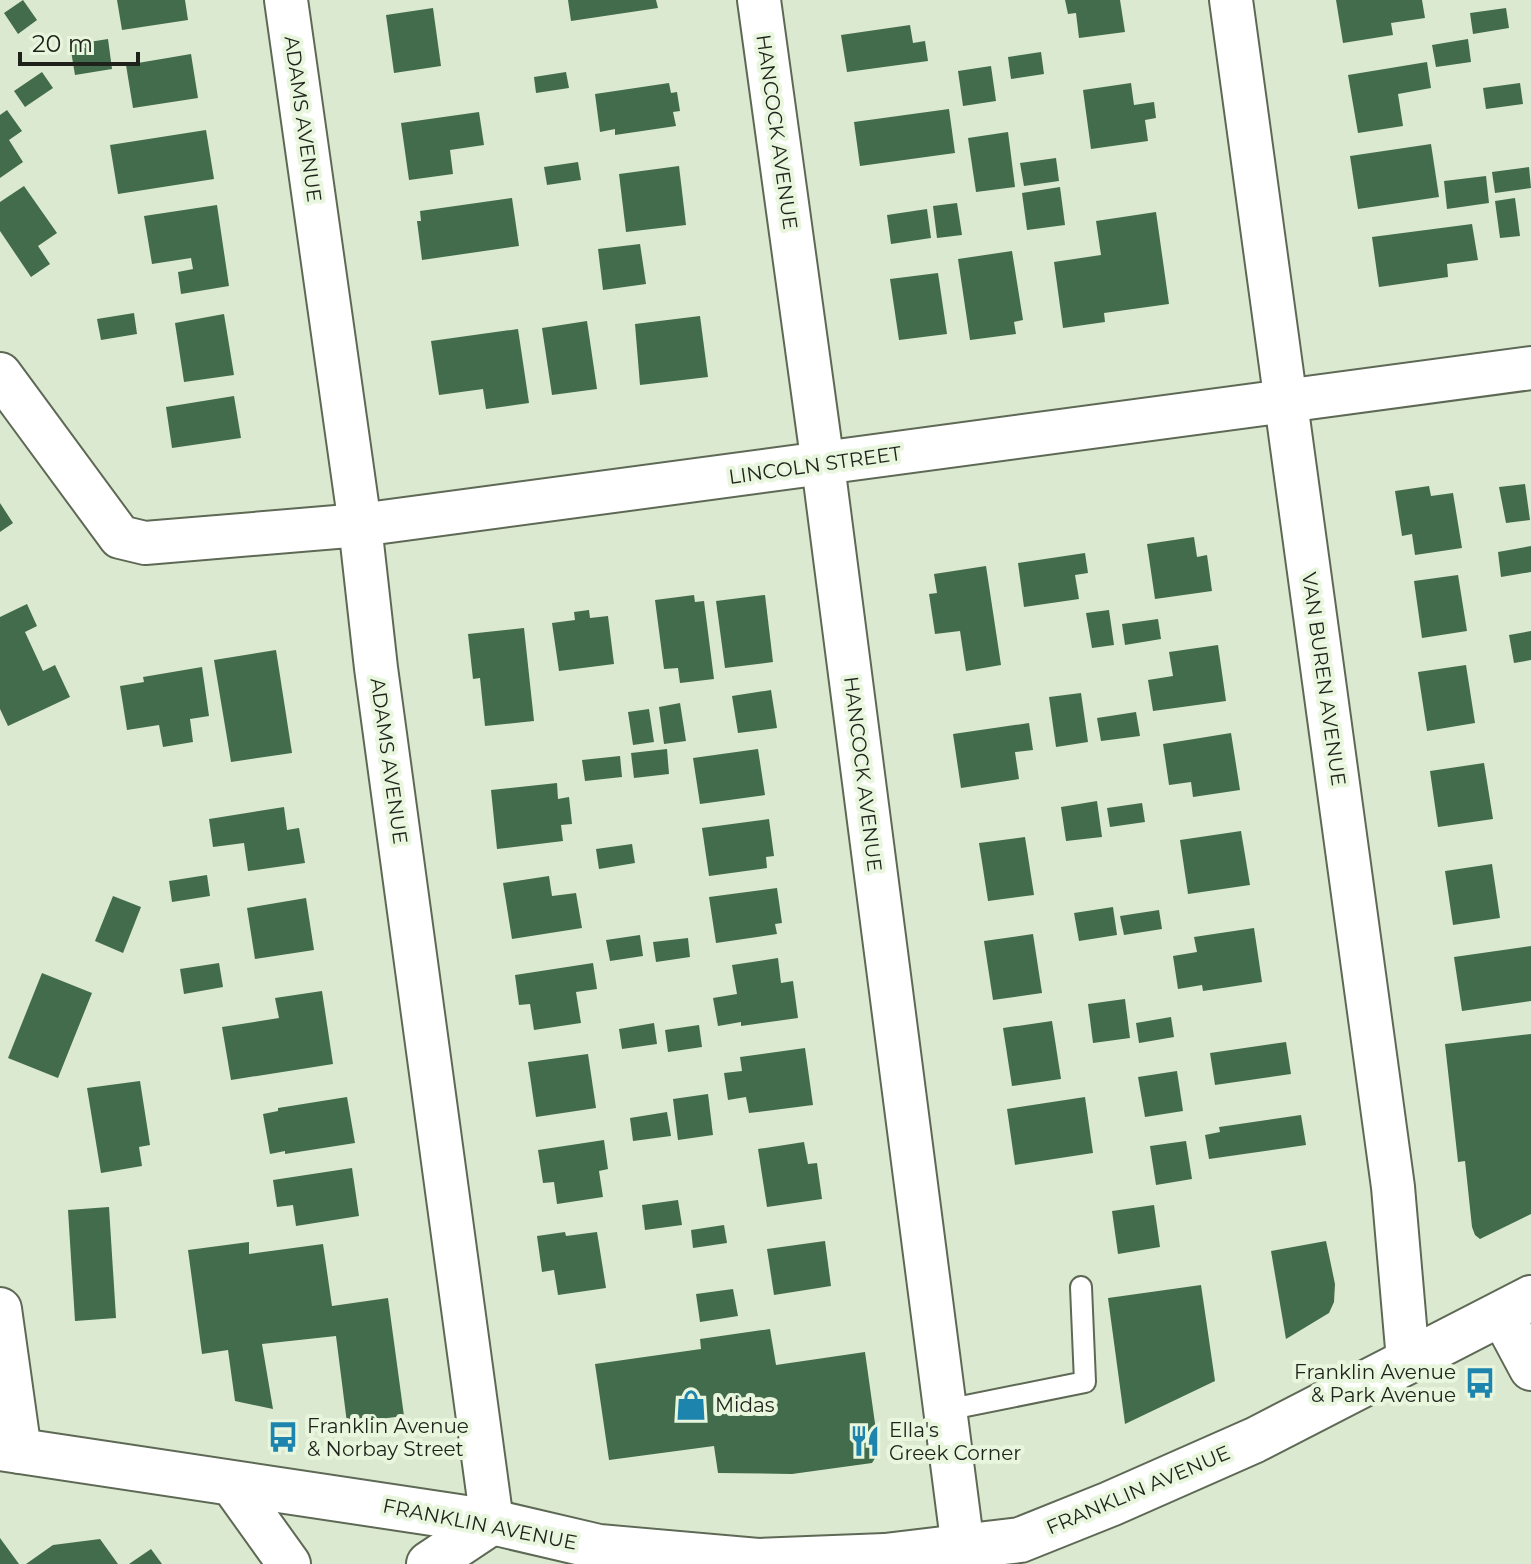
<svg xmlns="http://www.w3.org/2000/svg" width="1531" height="1564" font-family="Montserrat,sans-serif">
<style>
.building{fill:#426c4c}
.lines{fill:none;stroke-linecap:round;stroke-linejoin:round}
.lane-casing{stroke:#5e6955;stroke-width:24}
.street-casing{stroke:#5e6955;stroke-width:46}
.secondary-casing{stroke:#5e6955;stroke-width:48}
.lane{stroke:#fff;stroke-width:20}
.street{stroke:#fff;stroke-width:42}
.secondary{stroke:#fff;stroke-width:44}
.labels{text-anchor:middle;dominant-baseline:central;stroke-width:8;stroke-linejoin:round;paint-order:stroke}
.street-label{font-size:20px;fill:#1e221a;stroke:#e9f6de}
.poi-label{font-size:20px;fill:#1e221a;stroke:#e9f6de;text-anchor:start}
</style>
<rect width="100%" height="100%" fill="#dce9d1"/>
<g class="building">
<path d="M23 0 37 20 18 34 4 13Z"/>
<path d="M117 0H185L188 20 122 30Z"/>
<path d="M568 0H656L658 8 571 21Z"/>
<path d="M1065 0H1120L1125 32 1079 38 1076 13 1068 14Z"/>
<path d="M1336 0H1422L1425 18 1391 23 1393 35 1343 43Z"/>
<path d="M433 8 441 66 394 73 386 15Z"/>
<path d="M1506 8 1509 28 1473 34 1470 13Z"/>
<path d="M910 25 913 43 925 41 928 61 847 72 841 35Z"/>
<path d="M108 39 112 69 75 75 70 45Z"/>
<path d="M1468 39 1471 62 1436 67 1432 45Z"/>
<path d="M1041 52 1044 74 1011 79 1008 57Z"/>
<path d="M191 54 198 98 133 108 126 65Z"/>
<path d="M1427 62 1431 88 1398 94 1403 126 1358 133 1348 75Z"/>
<path d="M991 66 996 101 963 106 958 71Z"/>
<path d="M42 72 53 88 25 107 14 91Z"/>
<path d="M566 72 569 88 536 93 534 77Z"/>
<path d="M669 83 671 93 677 92 680 111 673 112 676 126 615 135V129L600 132 595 94Z"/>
<path d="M1131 83 1134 105 1154 102 1156 118 1145 120 1148 141 1091 149 1083 90Z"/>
<path d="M1520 83 1523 104 1486 109 1483 88Z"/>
<path d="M949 109 955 153 860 166 854 122Z"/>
<path d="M7 110 22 131 9 140 23 162 0 178V115Z"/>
<path d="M479 112 484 145 450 150 453 174 409 180 401 123Z"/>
<path d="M206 130 214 179 118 194 110 145Z"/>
<path d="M1008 132 1015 187 976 192 968 138Z"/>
<path d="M1431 144 1439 197 1358 209 1350 156Z"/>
<path d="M1056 158 1059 181 1024 186 1020 163Z"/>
<path d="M578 162 581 180 547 185 544 167Z"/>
<path d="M679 166 686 225 626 232 619 174Z"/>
<path d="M1529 167 1531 188 1495 193 1492 172Z"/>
<path d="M1486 176 1489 203 1447 209 1444 181Z"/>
<path d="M24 186 57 233 38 246 50 264 31 277 0 231V202Z"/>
<path d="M1060 187 1065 225 1027 230 1022 193Z"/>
<path d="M512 198 519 246 422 260 417 221H421L420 211Z"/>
<path d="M1515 198 1520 236 1500 238 1495 201Z"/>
<path d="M957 203 962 235 937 238 933 206Z"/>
<path d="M217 205 229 286 181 294 178 272 193 269 191 258 152 264 144 216Z"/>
<path d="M927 209 931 238 891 244 887 215Z"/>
<path d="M1156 212 1169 304 1104 313 1105 322 1063 328 1054 262 1101 255 1096 221Z"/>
<path d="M1472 224 1478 260 1447 264 1448 277 1379 287 1372 237Z"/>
<path d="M640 244 646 284 603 290 598 249Z"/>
<path d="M1012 251 1023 320 1014 322 1016 334 970 340 958 259Z"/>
<path d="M938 273 947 334 899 340 890 279Z"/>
<path d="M134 313 137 334 101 340 97 319Z"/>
<path d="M224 314 234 375 184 382 175 323Z"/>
<path d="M700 316 708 377 640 385 635 324Z"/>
<path d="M587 321 597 389 552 395 542 328Z"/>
<path d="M518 329 529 403 486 409 483 389 439 395 431 341Z"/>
<path d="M234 396 241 438 172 448 166 407Z"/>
<path d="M1525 484 1530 520 1506 523 1499 487Z"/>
<path d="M1429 486 1431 496 1453 493 1462 548 1415 555 1412 534 1402 536 1395 491Z"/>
<path d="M0 503 13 523 0 532Z"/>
<path d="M1194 537 1197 557 1207 555 1212 591 1155 599 1147 544Z"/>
<path d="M1531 546V572L1501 577 1498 552Z"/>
<path d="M1085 553 1088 573 1075 575 1079 599 1024 607 1018 563Z"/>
<path d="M986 566 1001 665 966 671 960 631 935 634 929 594 937 593 934 574Z"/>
<path d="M1458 575 1467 631 1422 638 1414 581Z"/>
<path d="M694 595 695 602 704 601 714 679 680 683 678 668 664 669 655 600Z"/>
<path d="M765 595 773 662 725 668 716 601Z"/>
<path d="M27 604 37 626 25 632 43 671 55 665 70 697 8 726 0 709V617Z"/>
<path d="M589 610 590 618 608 616 614 664 559 671 552 623 575 620 574 612Z"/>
<path d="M1109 610 1114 645 1092 648 1086 613Z"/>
<path d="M1158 619 1161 639 1125 645 1122 624Z"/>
<path d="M524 628 534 721 485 726 480 678 473 679 468 634Z"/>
<path d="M1531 631V660L1514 663 1509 635Z"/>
<path d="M1218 645 1226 701 1153 711 1148 680 1173 676 1169 652Z"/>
<path d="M276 650 292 753 231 762 214 660Z"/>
<path d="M1466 665 1475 723 1427 731 1418 672Z"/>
<path d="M202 667 209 716 190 719 193 742 163 747 159 725 127 730 120 686 144 682 143 677Z"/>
<path d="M771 690 777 728 738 733 732 696Z"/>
<path d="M1081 693 1088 742 1056 747 1049 697Z"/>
<path d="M680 703 686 741 664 744 659 707Z"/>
<path d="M649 709 654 742 633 745 628 712Z"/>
<path d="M1136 712 1140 736 1101 741 1097 718Z"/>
<path d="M1029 723 1033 750 1015 752 1019 779 961 788 953 734Z"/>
<path d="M1231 733 1240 790 1193 797 1191 782 1169 785 1163 744Z"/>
<path d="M667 749 669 774 634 778 631 753Z"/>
<path d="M758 749 765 795 700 804 693 758Z"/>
<path d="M620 756 622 777 585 781 582 760Z"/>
<path d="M1484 763 1493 819 1438 827 1430 771Z"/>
<path d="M557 783 558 799 569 797 572 824 561 825 563 841 497 849 491 790Z"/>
<path d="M1097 801 1102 837 1066 841 1061 807Z"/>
<path d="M1142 803 1145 822 1110 827 1107 808Z"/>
<path d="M284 807 287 830 299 828 305 863 248 871 244 843 213 847 209 819Z"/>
<path d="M769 819 774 856 766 857 767 868 709 876 702 828Z"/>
<path d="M1241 831 1250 885 1188 894 1180 840Z"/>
<path d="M1025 837 1034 895 988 901 979 843Z"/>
<path d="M632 844 635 863 599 869 596 849Z"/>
<path d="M1492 864 1500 918 1453 925 1445 871Z"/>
<path d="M207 875 210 896 172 902 169 881Z"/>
<path d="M549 876 552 896 576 893 582 928 512 939 503 883Z"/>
<path d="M777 888 782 923 775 924 777 934 716 943 709 897Z"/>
<path d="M113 896 141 907 123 953 95 941Z"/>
<path d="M306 898 314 950 255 959 247 908Z"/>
<path d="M1113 907 1117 935 1079 941 1074 913Z"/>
<path d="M1159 910 1162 929 1124 935 1120 916Z"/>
<path d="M1254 928 1262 982 1203 991 1202 985 1178 989 1173 956 1197 952 1194 937Z"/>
<path d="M1033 934 1042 993 993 1000 984 941Z"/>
<path d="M640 935 643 956 610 961 606 940Z"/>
<path d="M688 938 690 957 656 962 653 942Z"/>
<path d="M1531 946V1001L1462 1011 1454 957Z"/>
<path d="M778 958 781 983 793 981 798 1018 741 1026V1022L718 1026 713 998 737 994 732 965Z"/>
<path d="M219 963 223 987 184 994 180 969Z"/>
<path d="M593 963 597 989 576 992 581 1023 534 1030 530 1004 519 1005 515 975Z"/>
<path d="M42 973 92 993 58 1078 8 1058Z"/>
<path d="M322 991 333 1064 231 1080 222 1027 279 1018 275 998Z"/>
<path d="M1125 999 1130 1038 1093 1043 1088 1004Z"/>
<path d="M1171 1017 1174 1037 1139 1043 1136 1023Z"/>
<path d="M1052 1021 1061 1079 1012 1086 1003 1028Z"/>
<path d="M654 1023 657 1044 622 1049 619 1029Z"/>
<path d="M699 1025 702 1047 668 1052 665 1030Z"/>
<path d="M1531 1034V1214L1480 1239 1475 1235 1472 1227 1465 1161 1458 1162 1445 1044Z"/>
<path d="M1286 1042 1291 1074 1215 1085 1210 1053Z"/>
<path d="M805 1048 813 1105 749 1113 746 1097 728 1100 724 1073 742 1071 740 1057Z"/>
<path d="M588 1054 596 1108 536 1117 528 1062Z"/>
<path d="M1177 1071 1183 1111 1145 1117 1138 1077Z"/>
<path d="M140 1081 150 1145 139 1147 142 1166 101 1173 87 1088Z"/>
<path d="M708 1094 713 1135 678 1140 673 1099Z"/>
<path d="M347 1097 355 1143 285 1154V1151L270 1154 263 1114 278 1111V1108Z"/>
<path d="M1085 1097 1093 1153 1015 1165 1007 1109Z"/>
<path d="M667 1112 671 1136 633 1141 630 1118Z"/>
<path d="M1301 1115 1306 1145 1209 1159 1205 1135 1220 1132 1219 1127Z"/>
<path d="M604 1140 608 1169 599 1171 603 1197 557 1204 554 1182 543 1183 538 1150Z"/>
<path d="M1186 1141 1192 1179 1156 1185 1150 1146Z"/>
<path d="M804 1142 808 1164 817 1163 822 1199 767 1207 758 1149Z"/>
<path d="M352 1168 359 1216 296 1226 293 1205 277 1207 273 1180Z"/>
<path d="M678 1200 682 1225 645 1230 642 1205Z"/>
<path d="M1154 1205 1160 1247 1118 1254 1112 1211Z"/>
<path d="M109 1207 116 1318 75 1321 68 1210Z"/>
<path d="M724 1225 727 1243 693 1248 691 1230Z"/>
<path d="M565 1232 566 1236 597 1232 606 1288 558 1295 554 1270 542 1272 537 1236Z"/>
<path d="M825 1241 831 1286 774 1295 767 1249Z"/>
<path d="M1326 1241 1335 1284 1334 1302 1329 1313 1286 1339 1271 1251Z"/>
<path d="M249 1242V1254L323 1244 332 1306 388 1298 404 1416 347 1423 336 1336 262 1344 273 1409 235 1401 228 1350 202 1354 188 1250Z"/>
<path d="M1201 1285 1215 1381 1125 1424 1108 1298Z"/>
<path d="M733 1289 738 1316 700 1322 696 1294Z"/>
<path d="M770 1329 776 1365 865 1352 879 1452 872 1463 792 1474 718 1473 714 1446 609 1460 595 1364 701 1349 700 1339Z"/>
<path d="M0 1538 19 1564H0Z"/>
<path d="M100 1539 118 1564H26L53 1545Z"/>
<path d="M151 1549 162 1564H129Z"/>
</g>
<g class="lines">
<defs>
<path id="lane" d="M946 1410 1085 1382 1081 1287"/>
<g id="street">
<path d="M286 0 360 525 376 668 492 1522"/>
<path d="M759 0 823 465 963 1548"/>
<path d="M1231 0 1393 1187 1408 1360"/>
<path d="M0 374 120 537 145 543 360 525 1531 368"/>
<path d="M0 1309 20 1452"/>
<path d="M1501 1313 1531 1369"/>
<path d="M231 1483 289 1564"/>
</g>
<g id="secondary">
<path d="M0 1448 492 1522 599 1547 758 1561 885 1556 1020 1540 1110 1504 1255 1440 1531 1298"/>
<path d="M429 1564 492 1522"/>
</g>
</defs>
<use href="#lane" class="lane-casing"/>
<use href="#street" class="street-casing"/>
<use href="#secondary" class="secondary-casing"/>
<use href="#lane" class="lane"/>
<use href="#street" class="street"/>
<use href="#secondary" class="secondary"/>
</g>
<defs>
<symbol id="bus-bare" viewBox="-9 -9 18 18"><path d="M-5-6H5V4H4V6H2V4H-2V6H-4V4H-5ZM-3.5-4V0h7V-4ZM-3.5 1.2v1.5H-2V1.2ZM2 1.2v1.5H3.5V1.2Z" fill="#1c84ad" stroke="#e9f6de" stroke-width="2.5" paint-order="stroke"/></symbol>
<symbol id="shop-bare" viewBox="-9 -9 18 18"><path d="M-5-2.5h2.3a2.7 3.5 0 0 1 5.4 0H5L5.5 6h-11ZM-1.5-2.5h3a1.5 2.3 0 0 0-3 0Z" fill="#1c84ad" stroke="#e9f6de" stroke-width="2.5" paint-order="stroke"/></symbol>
<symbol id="restaurant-bare" viewBox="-9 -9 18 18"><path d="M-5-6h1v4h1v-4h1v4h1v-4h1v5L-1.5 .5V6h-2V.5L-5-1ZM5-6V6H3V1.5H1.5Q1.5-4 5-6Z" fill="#1c84ad" stroke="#e9f6de" stroke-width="2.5" paint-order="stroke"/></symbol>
</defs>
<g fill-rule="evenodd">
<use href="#bus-bare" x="1458" y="1361" width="44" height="44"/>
<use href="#shop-bare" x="669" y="1383" width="44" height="44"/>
<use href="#bus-bare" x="261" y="1415" width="44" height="44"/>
<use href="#restaurant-bare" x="843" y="1419" width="44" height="44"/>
</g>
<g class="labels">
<g class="street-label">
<text transform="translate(303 119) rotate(82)">ADAMS AVENUE</text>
<text transform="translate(777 132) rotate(82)">HANCOCK AVENUE</text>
<text transform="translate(815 465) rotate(-8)">LINCOLN STREET</text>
<text transform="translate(1324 679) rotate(82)">VAN BUREN AVENUE</text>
<text transform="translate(389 761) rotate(82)">ADAMS AVENUE</text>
<text transform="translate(863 774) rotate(83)">HANCOCK AVENUE</text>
<text transform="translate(1138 1490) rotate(-23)">FRANKLIN AVENUE</text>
<text transform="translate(480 1524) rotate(11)">FRANKLIN AVENUE</text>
</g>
<g class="poi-label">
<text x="1456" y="1372" text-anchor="end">Franklin Avenue<tspan x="1456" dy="23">&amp; Park Avenue</tspan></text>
<text x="715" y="1405">Midas</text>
<text x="307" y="1426">Franklin Avenue<tspan x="307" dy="23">&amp; Norbay Street</tspan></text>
<text x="889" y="1430">Ella's<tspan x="889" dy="23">Greek Corner</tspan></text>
</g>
</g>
<path d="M20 52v12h118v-12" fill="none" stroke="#1e221a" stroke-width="4"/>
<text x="32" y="52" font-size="24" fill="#1e221a" stroke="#e9f6de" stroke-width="6" paint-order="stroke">20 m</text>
</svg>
